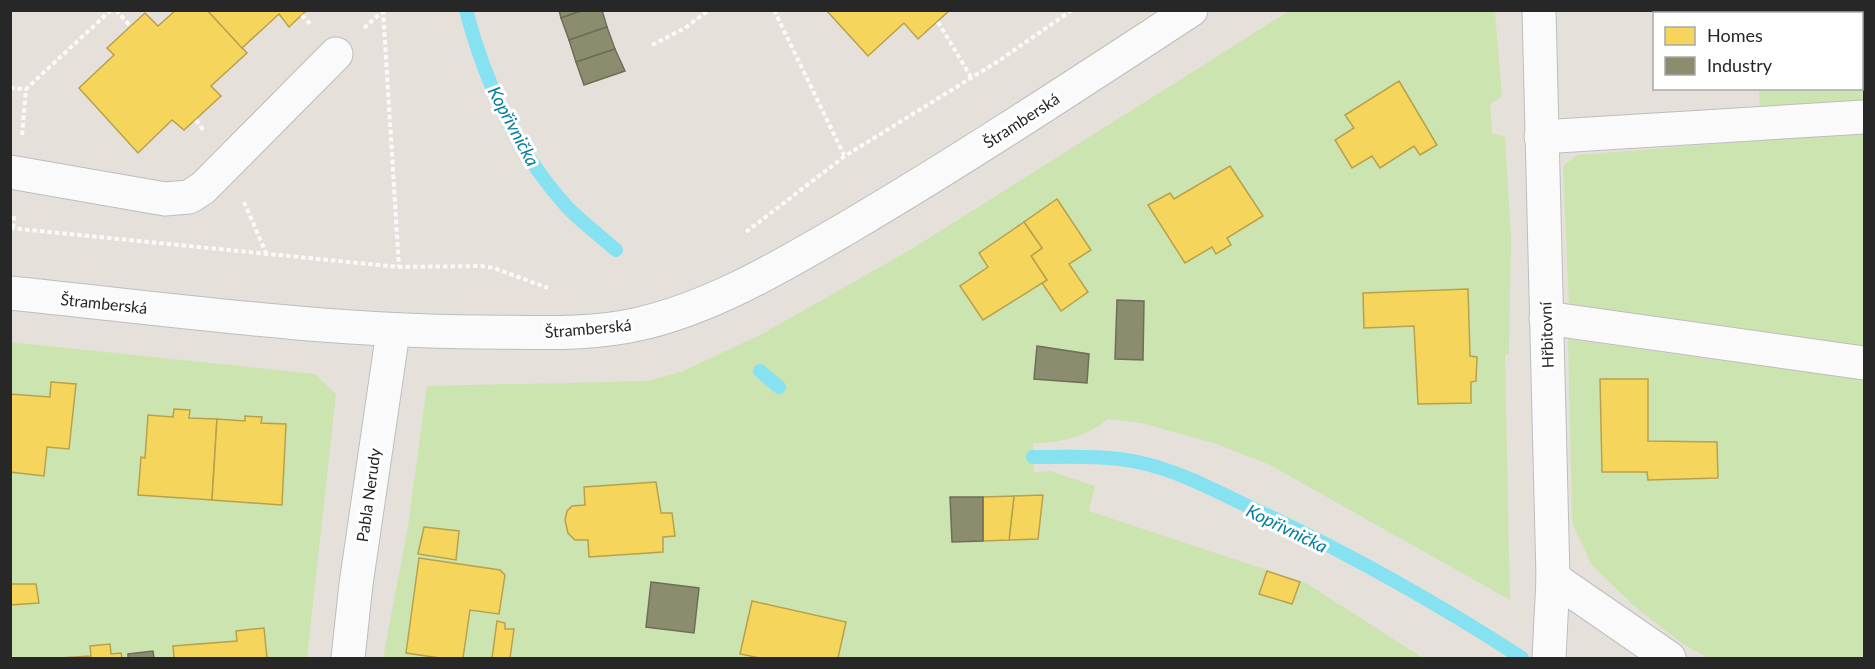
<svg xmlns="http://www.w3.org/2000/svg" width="1875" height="669" font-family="Lato,sans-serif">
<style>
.green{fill:#cce4b0}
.homes{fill:#f6d55c;stroke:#b8a14c;stroke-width:1.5}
.industry{fill:#8c8c6e;stroke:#6e6e59;stroke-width:1.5}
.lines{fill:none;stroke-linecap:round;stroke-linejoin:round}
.stream{stroke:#86e2f0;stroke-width:14}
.minor-casing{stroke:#bebdbe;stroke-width:35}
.path{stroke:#fbfafa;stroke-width:4;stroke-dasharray:4.5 3;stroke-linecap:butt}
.minor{stroke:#fbfafa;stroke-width:33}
.labels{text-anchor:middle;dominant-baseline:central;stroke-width:6;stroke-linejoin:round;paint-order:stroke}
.street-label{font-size:16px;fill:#272727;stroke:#fff}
.water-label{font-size:18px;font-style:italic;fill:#017ea0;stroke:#fff}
</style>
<rect width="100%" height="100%" fill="#e6e0db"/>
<g class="green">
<path d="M1289 11H1495L1502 96 1490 105 1492 133 1505 137 1511 237 1509 354 1505 355 1510 600 1268 464 1214 443 1141 423 1107 419C1090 436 1056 444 1033 443L1034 472 1050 471 1095 486 1089 511 1306 583 1423 658H383L408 526 427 386 647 381 681 372 762 334 910 250Z"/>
<path d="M1754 11H1864V103L1760 108 1759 89 1862 88V14H1754Z"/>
<path d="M1864 132V350L1569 308 1563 166 1577 155Z"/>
<path d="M1568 339 1864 380V658H1708L1683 644 1634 606 1591 564 1572 522Z"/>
<path d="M10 342 315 374 336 394 307 658H11Z"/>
</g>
<g class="homes">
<path d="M176 10H207L247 53 211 86 221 96 184 130 172 120 138 153 79 88 114 55 107 48 145 13 158 26Z"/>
<path d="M207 10H307L289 27 279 14 242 48Z"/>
<path d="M826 10H950L918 39 904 23 868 56Z"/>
<rect x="1754" y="10" width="107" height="4"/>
<path d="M1399 81 1437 145 1420 155 1414 146 1380 168 1372 156 1352 168 1335 140 1354 128 1345 115Z"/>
<path d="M1230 166 1263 216 1227 238 1231 245 1216 254 1212 247 1185 263 1148 205 1170 193 1174 199Z"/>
<path d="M1057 199 1091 250 1069 264 1088 292 1061 311 1042 283 1047 280 1031 256 1042 248 1024 222Z"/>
<path d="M1024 222 1042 248 1031 256 1047 280 983 320 960 286 988 267 979 253Z"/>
<path d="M1468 289 1470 356 1477 357 1476 381 1471 382V403L1418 404 1414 326 1364 328 1363 293Z"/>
<path d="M1600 379H1648V441L1717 442 1718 478 1648 480 1647 472H1602Z"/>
<path d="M51 382 76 384 69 449 47 447 44 476 10 472V394L50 397Z"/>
<path d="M174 409 190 410 189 418 217 419 212 500 138 495 141 457 145 458 148 415 173 417Z"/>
<path d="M245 416 262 417 261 423 286 424 282 505 212 500 217 419 245 421Z"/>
<path d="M656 482 661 513H672L675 536 663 537V552L589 557 588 540H575L568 533 565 520 567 511 572 506 585 505 584 487Z"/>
<path d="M1043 495 1038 539 1009 540 1014 496Z"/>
<path d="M1014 496 1009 540 983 541V497Z"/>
<path d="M424 527 459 531 456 560 418 554Z"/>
<path d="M419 558 500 570 505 575 499 614 470 610 463 658H440L406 653Z"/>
<path d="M1267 571 1300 582 1292 604 1259 594Z"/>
<path d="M10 584H36L39 603 10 605Z"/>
<path d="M752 601 846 622 838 658H760L740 654Z"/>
<path d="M497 621 505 623V629H514L510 658H492Z"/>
<path d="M264 628 267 658H174L173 646 237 641 236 631Z"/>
<path d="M110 644 111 654 121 653 122 658H59L91 656 90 646Z"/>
</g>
<g class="industry">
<path d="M559 10H584L561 18Z"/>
<path d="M584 10H602L607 27 569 40 561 18Z"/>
<path d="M607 27 615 49 576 62 569 40Z"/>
<path d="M615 49 625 71 584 85 576 62Z"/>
<path d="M1117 300 1144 301 1143 360 1115 359Z"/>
<path d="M1037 346 1089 354 1087 383 1034 379Z"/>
<path d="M950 497H983V541L952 542Z"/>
<path d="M651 582 699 588 694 633 646 627Z"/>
<path d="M153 651 154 658H128V654Z"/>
</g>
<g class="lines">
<g class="stream">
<path d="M466 10C485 83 517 152 568 208 583 223 600 236 616 250"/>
<path d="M760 371 779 387"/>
<path d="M1033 457C1070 457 1106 455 1142 463 1182 472 1219 493 1256 510 1348 553 1437 603 1522 658"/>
</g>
<defs>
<g id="minor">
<path d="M1539 10 1553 578 1549 658"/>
<path d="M1541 137 1864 117"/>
<path d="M10 172 165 199 189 197 203 188 336 54"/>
<path d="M10 293C167 309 323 331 480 332 533 332 587 336 639 324 714 307 785 264 852 225 967 157 1079 83 1191 10"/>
<path d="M1546 318 1864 363"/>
<path d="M1553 578 1669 658"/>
<path d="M348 658 356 584 393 332"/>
</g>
</defs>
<use href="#minor" class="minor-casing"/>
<g class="path">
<path d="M116 10 131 27"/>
<path d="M383 10 399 267"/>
<path d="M774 10 844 155"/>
<path d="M302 15 311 25"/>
<path d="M938 22 971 77"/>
<path d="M364 28 383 11"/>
<path d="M652 45 685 28 709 10"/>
<path d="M10 88 26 89 111 10"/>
<path d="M196 120 203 130"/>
<path d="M22 135 26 89"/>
<path d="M244 202 266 253"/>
<path d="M10 228 399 267 481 266 494 268 548 288"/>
<path d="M13 228 14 214"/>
<path d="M746 232 845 156 1000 60 1072 10"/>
</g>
<use href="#minor" class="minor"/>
</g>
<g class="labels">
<g class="street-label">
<text transform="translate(1021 120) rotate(-33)">Štramberská</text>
<text transform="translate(104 303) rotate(6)">Štramberská</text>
<text transform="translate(588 328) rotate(-5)">Štramberská</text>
<text transform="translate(1546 335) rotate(-92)">Hřbitovní</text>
<text transform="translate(368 495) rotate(-82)">Pabla Nerudy</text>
</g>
<g class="water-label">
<text transform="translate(514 126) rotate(62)">Kopřivnička</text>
<text transform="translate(1287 528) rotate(26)">Kopřivnička</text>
</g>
</g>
<rect width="1875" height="669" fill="none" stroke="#272727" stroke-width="24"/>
<rect x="1653" y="12" width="210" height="78" fill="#ffffff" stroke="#a9a9a9" stroke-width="1.5"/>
<rect x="1665" y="27" width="30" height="18" fill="#f6d55c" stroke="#a9a9a9" stroke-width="1.5"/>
<text x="1707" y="42" font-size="18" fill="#272727">Homes</text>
<rect x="1665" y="57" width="30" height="18" fill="#8c8c6e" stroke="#a9a9a9" stroke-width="1.5"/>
<text x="1707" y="72" font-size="18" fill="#272727">Industry</text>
</svg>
